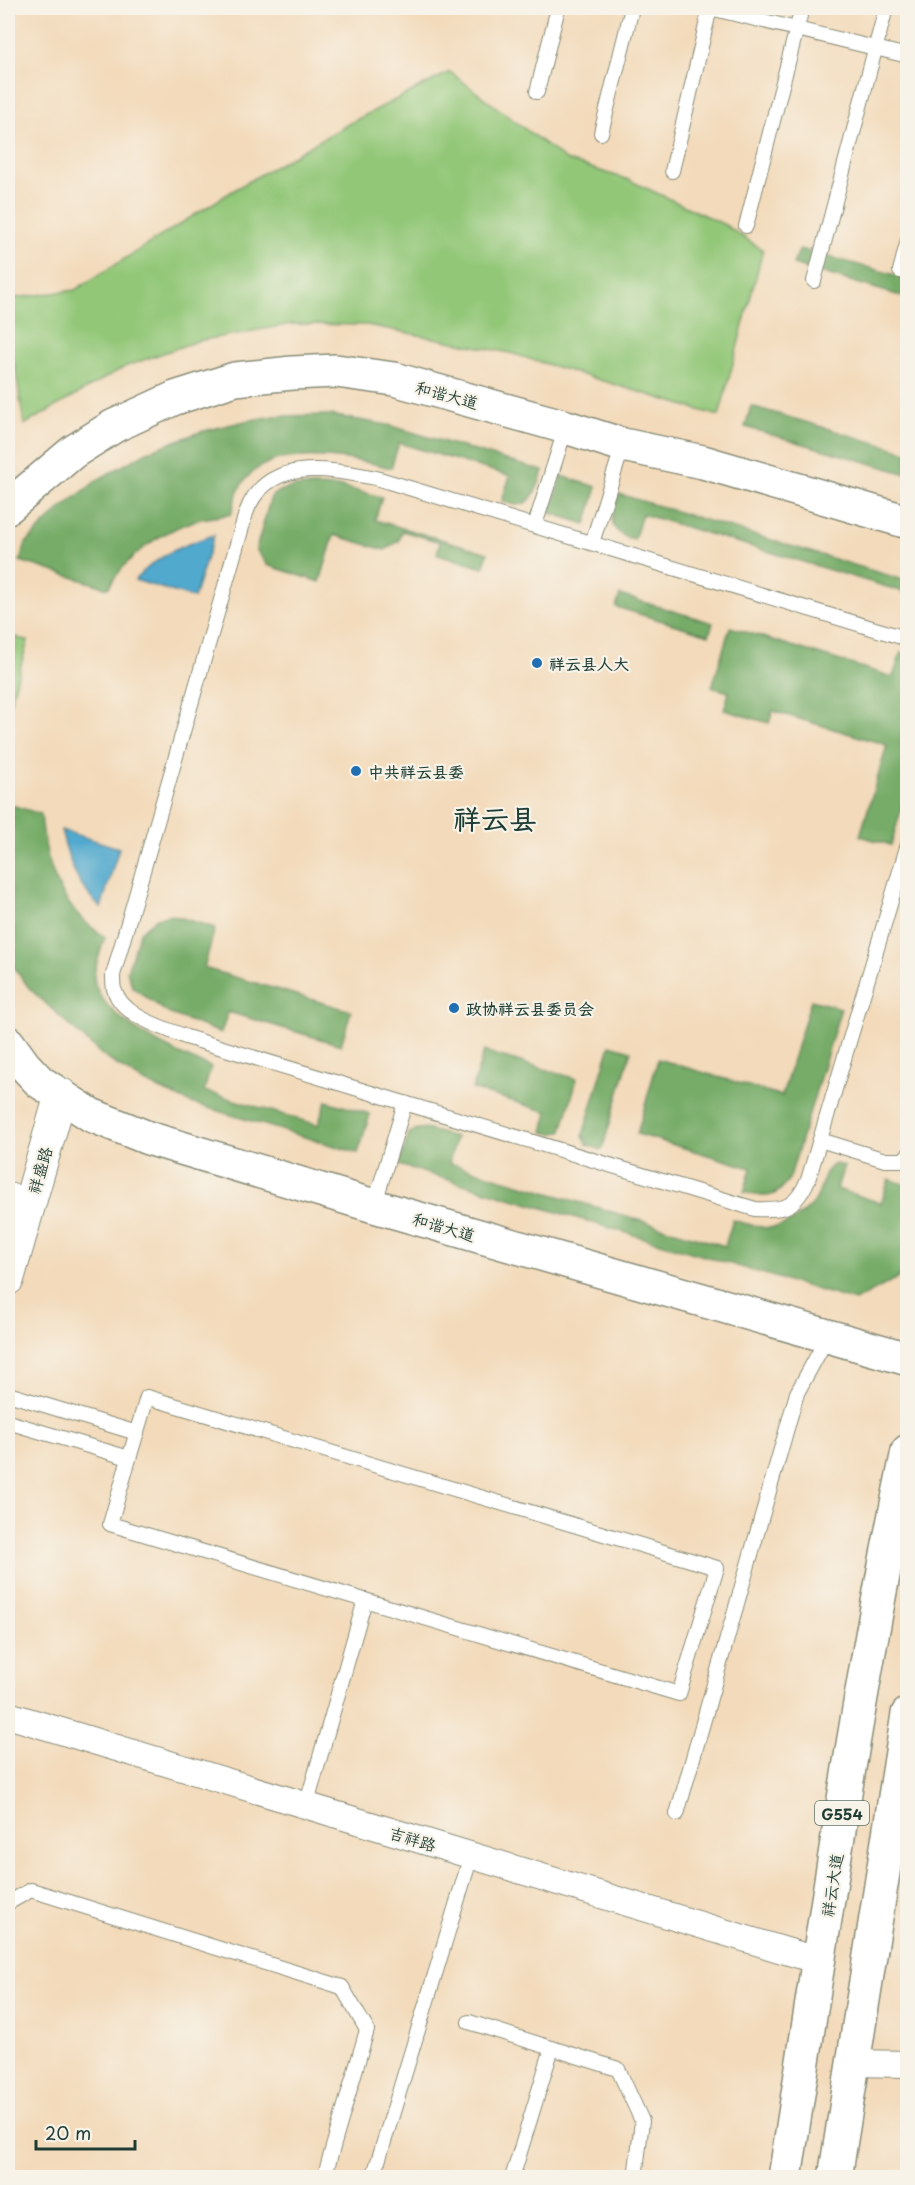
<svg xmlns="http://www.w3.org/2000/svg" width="915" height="2185" font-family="'Playpen Sans','LXGW WenKai TC',sans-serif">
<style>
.green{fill:#93c778;stroke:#598256;stroke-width:1.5}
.forest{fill:#76ac68;stroke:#4a744e;stroke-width:1.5}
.water{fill:#51a9ce;stroke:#387381;stroke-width:1.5}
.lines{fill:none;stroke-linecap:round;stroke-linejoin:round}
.service-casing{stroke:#898c77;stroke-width:16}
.minor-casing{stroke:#898c77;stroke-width:28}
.tertiary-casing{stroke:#898c77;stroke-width:34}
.primary-casing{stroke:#898c77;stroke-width:36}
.trunk-casing{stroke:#898c77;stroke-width:36}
.service{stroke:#fff;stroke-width:14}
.minor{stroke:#fff;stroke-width:26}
.tertiary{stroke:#fff;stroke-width:32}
.primary{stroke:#fff;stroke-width:33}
.trunk{stroke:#fff;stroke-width:33}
.poi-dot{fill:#1f6fb2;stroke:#f7f3e8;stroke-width:2}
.labels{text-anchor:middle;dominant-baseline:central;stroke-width:4.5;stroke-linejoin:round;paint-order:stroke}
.shield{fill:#f7f3e8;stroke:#60746a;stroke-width:1.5}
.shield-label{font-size:15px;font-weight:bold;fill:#1f3d34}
.street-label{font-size:16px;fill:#1f3d34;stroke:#f7f3e8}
.poi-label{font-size:16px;font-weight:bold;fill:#1f3d34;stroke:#f7f3e8;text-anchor:start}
.town-label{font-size:28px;font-weight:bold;fill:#1f3d34;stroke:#f7f3e8}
</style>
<rect width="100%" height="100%" fill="#f7f3e8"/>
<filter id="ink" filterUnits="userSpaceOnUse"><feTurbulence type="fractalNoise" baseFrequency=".0167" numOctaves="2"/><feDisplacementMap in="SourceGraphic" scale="12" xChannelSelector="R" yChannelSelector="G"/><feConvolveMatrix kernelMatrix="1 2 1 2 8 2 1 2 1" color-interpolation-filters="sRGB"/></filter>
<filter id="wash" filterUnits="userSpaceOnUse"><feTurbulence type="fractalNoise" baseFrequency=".008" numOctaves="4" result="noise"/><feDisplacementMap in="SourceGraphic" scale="24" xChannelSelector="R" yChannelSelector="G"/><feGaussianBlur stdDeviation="1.35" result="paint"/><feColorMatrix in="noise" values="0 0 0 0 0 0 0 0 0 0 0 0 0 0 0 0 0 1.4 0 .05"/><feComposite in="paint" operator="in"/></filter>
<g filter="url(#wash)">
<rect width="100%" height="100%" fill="#f3daba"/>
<g class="green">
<path d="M450 72 566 160 629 180 725 225 763 250 719 416 510 353 367 325 292 324 197 341 124 367 24 425 15 365 8 355V299L75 290 239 187 350 123Z"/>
<path d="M8 635 28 641 8 710Z"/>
</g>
<g class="forest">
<path d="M800 249 907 278V298L793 264Z"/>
<path d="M751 406 907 452V474L745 427Z"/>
<path d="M330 415 388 425 543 471C539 483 534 505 517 505 513 505 507 502 502 501L510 476 399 443 391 468C357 459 315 453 280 459 266 461 250 472 242 484 236 492 234 505 231 514 219 517 206 517 194 521 158 533 127 556 108 588L20 561 26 543 59 510 99 479 149 451 200 432 245 421 275 416Z"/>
<path d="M561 476 597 487 586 524 550 513Z"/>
<path d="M313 486 342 487 382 497 375 520 488 553 483 568 437 554 440 542 402 531 399 541 385 550 334 535 320 582 267 565 256 549 271 497C282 486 299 487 313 486Z"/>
<path d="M619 494 907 581V593L642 514 634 540C605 530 611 519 619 494Z"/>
<path d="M620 595 713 623 709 635 616 607Z"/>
<path d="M730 627 893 677 901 652 907 654V789L891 845 860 836 887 745 773 711 769 723 724 710 729 692 712 687Z"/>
<path d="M8 804 41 814C45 865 60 909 105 937 102 947 94 968 94 977 97 1018 178 1055 211 1067L204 1091 318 1125 326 1101 370 1114 358 1153 191 1103 142 1081 104 1057 29 988 8 959Z"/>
<path d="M172 915 215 928 204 968 351 1011 341 1045 228 1012 221 1033 168 1013 135 989 132 986 127 971 140 932 157 918Z"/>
<path d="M811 1000 841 1008 790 1177C777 1199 767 1199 744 1192L751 1168 637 1134 658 1059 782 1096Z"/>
<path d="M610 1045 631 1051 602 1150 587 1145 583 1135Z"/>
<path d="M484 1051 577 1079 562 1131 552 1134 543 1132 548 1112 472 1089Z"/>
<path d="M418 1129H426L456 1137 449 1163 725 1246 733 1220C760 1228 775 1234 799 1216 807 1210 815 1204 818 1195 823 1184 823 1169 836 1164L844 1166 837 1189 881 1203 889 1179 907 1185V1273L855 1301 399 1165 409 1133Z"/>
</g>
<g class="water">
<path d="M214 535 194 598 135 580C157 555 183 545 214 535Z"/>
<path d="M61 830 119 848 101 908C76 884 70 864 61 830Z"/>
</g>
</g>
<g filter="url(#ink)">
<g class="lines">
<defs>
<g id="service">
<path d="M710 8 908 56"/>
<path d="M537 92 558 8"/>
<path d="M601 133 632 8"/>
<path d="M672 171 710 8"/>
<path d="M746 226 802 8"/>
<path d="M900 271 908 240"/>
<path d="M814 281 886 8"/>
<path d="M535 525 566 427"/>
<path d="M592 543 623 445"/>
<path d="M908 639 376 478C329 469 266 456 246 513L113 975C113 979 113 985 114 989 122 1017 163 1027 186 1037L755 1209C786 1210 795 1208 808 1180L908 844"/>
<path d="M820 1140 885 1160H903L908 1155"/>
<path d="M374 1206 405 1103"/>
<path d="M8 1394 137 1433"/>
<path d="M147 1397 717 1568 679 1694 110 1524Z"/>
<path d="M8 1422 129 1458"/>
<path d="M306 1806 365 1600"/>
<path d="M677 1814 797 1393 828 1336"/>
<path d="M8 1903 31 1890 342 1987 367 2030 324 2178"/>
<path d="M469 2022 618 2069 642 2121 635 2178"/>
<path d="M373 2178 471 1856"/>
<path d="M512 2178 552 2048"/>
</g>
<g id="minor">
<path d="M8 1196 30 1203"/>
<path d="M8 1715 819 1961"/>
<path d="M853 2063 908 2064"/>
</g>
<path id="tertiary" d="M8 1279 61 1094"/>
<g id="primary">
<path d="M8 507 73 452 114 426 175 398 235 379 292 373 336 371 394 379 566 427 623 445 703 462 908 522"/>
<path d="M8 1043 24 1065 40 1082 91 1115 148 1138 374 1206 908 1359"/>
</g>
<g id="trunk">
<path d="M785 2178C823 1935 857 1691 908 1451"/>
<path d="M835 2178 908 1714"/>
</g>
</defs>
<use href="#service" class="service-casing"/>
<use href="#minor" class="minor-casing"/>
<use href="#tertiary" class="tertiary-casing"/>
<use href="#primary" class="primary-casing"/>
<use href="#trunk" class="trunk-casing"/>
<use href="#service" class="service"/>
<use href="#minor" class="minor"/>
<use href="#tertiary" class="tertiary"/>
<use href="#primary" class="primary"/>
<use href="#trunk" class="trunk"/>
</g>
</g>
<g class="poi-dot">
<circle cx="537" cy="663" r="6"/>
<circle cx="356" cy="771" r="6"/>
<circle cx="454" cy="1008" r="6"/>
</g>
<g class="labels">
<rect class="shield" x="815" y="1801" width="54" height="24" rx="4.5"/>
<g class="shield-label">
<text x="842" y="1813">G554</text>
</g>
<g class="street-label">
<text transform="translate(447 394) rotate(15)">和谐大道</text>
<text transform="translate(39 1170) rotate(-74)">祥盛路</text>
<text transform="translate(444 1226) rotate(16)">和谐大道</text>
<text transform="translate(413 1838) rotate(17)">吉祥路</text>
<text transform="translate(831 1885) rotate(-81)">祥云大道</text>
</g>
<g class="poi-label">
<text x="549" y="663">祥云县人大</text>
<text x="368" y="771">中共祥云县委</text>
<text x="466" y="1008">政协祥云县委员会</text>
</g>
<g class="town-label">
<text x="495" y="817">祥云县</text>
</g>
</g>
<rect width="915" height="2185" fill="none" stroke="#f7f3e8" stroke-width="30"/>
<path d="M36 2140v9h99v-9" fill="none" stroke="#1f3d34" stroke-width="3"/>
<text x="45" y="2140" font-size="18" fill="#1f3d34" stroke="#f7f3e8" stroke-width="4.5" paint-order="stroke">20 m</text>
</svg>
